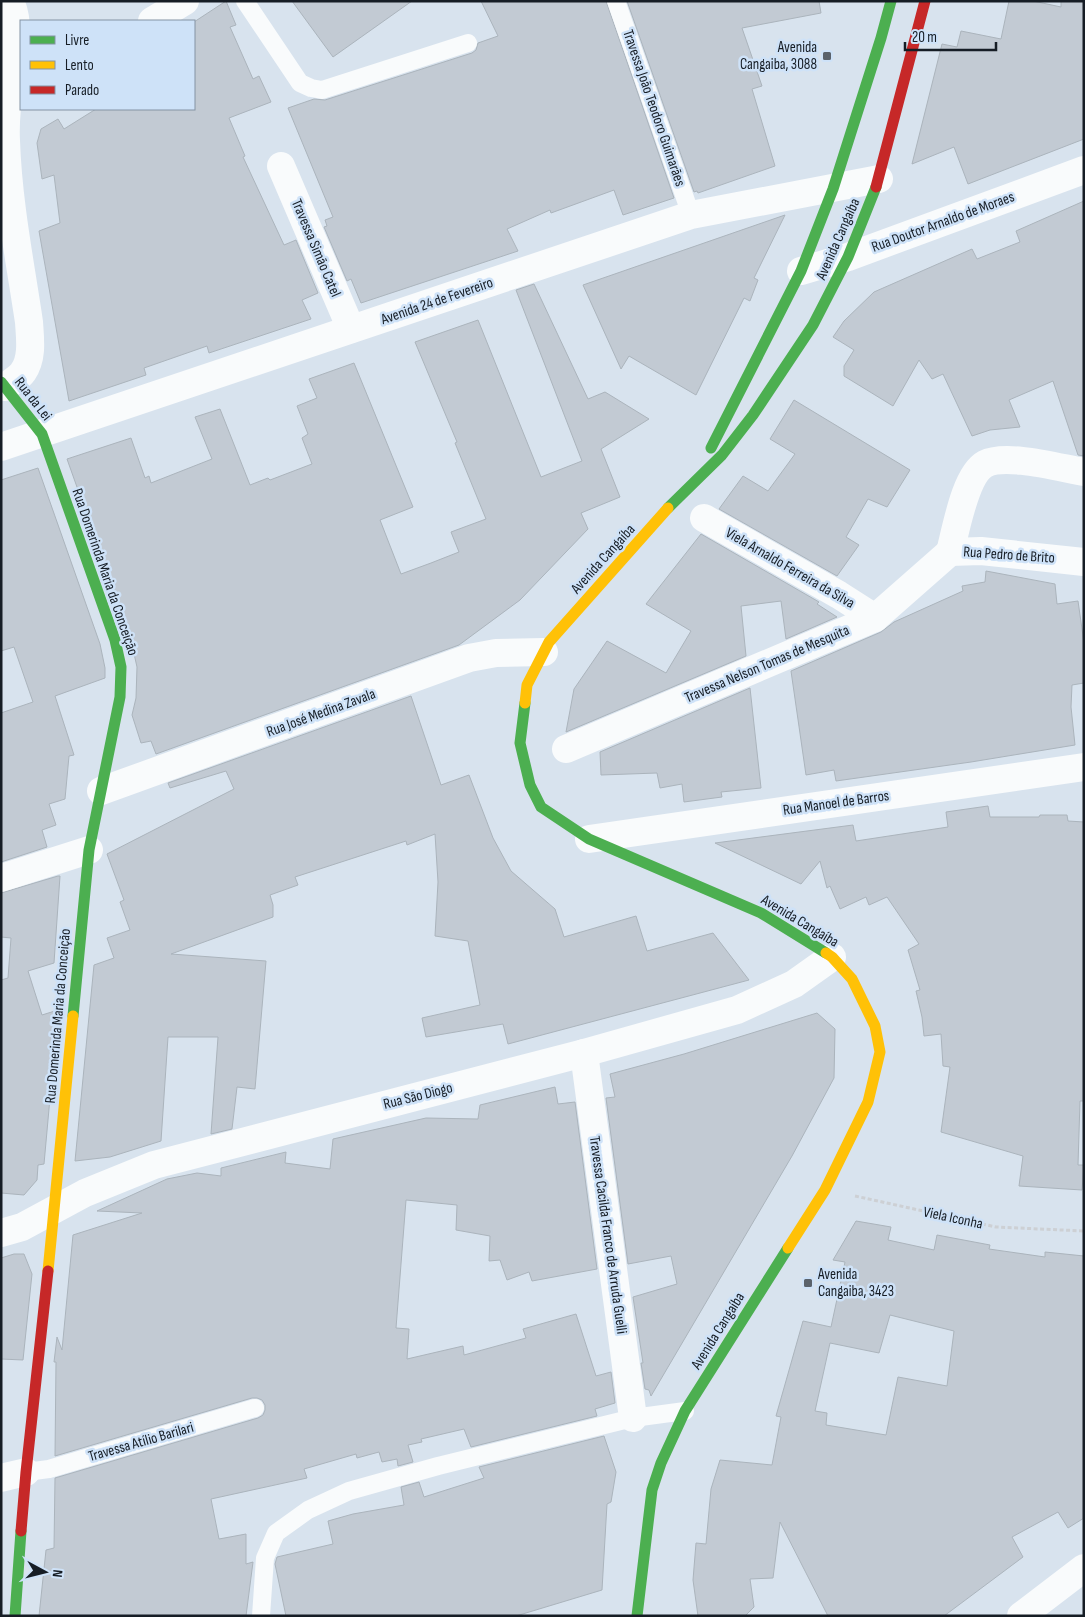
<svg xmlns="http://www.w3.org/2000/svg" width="1085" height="1617" font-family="'Sofia Sans Condensed',sans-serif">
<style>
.building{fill:#c2cad3;stroke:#abb4bc;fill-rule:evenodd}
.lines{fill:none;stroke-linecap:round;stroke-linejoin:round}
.path{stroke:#cdd0d4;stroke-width:3;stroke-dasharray:4 2.5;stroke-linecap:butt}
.lane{stroke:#f9fbfc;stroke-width:18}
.street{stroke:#f9fbfc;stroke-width:28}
.fast{stroke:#4caf50;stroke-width:11}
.slow{stroke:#ffc107;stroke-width:11}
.jam{stroke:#c62828;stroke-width:11}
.poi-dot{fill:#5a626b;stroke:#cee2f8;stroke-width:2}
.labels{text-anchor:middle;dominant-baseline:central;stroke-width:5;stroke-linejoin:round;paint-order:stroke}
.poi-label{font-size:15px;fill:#161d25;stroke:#cee2f8;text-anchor:end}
.street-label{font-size:15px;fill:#161d25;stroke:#cee2f8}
</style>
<rect width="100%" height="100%" fill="#d8e3ee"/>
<g class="building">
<path d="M226 1 236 25 230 27 253 79 259 76 271 102 229 118 245 156 243 157 284 245 296 240 318 293 302 300 311 319 209 353 207 346 144 368 146 375 69 401 39 231 60 223 54 175 42 179 37 143 41 129 58 119 64 129 96 109H194V22Z"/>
<path d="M292 1H412L333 57Z"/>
<path d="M481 1H606L674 198 623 215 614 190 551 213 550 210 507 229 518 251 361 303 351 279 347 281 324 227 327 226 325 220 333 217 288 108 314 99 325 100 472 53 476 50 478 43 498 36Z"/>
<path d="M627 1H819L821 13 742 28 762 86 752 89 775 166 698 193 697 191 694 192Z"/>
<path d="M1009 1H1033L1061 7V1H1084V139L968 184 954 147 912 164 942 44 957 47 961 31 1001 39Z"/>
<path d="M1084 201V456L1078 455 1053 381 1009 400 1020 427 990 430 972 436 943 374 932 379 919 360 893 406 844 376V366L854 350 833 337 844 321 874 292 972 249 977 259 1020 242 1016 231Z"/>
<path d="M785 215 754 278 758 280 750 301 744 298 696 395 629 356 621 369 583 285Z"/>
<path d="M534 284 588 399 605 392 649 419 601 449 620 497 581 513 588 529 520 600 459 645 156 754 151 741 141 743 132 715 136 698 137 667 130 636 67 459 131 438 145 478 149 476 151 483 212 459 195 417 220 409 250 485 268 478 270 480 312 464 302 438 308 434 297 406 317 398 309 379 354 363 413 507 380 520 401 574 431 563 459 552 451 532 486 519 455 443 457 442 415 342 478 320 541 477 582 461 516 290Z"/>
<path d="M794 400 910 470 887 507 868 499 846 537 859 545 837 576 719 509 743 476 768 491 795 454 770 439Z"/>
<path d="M38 468 100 644 105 668V678L55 696 74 755 69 756 65 799 49 804 56 825 42 830 47 847 1 862V713L33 702 14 647 1 651V480Z"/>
<path d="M701 534 819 602 817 604 837 617 786 639 781 601 741 606 746 656 566 732 574 689 607 641 666 673 691 631 646 604Z"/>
<path d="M986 571 1055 584 1057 604 1078 601 1084 643V683L1072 685 1071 707 1075 745 971 762 836 781 834 770 806 775 791 671 881 632 894 622 963 591 962 586 985 582Z"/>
<path d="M750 688 761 788 721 792 722 797 684 802 682 784 660 788 657 773 601 775 600 752Z"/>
<path d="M411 696 441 785 469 775 493 838 511 871 555 909 564 937 636 916 647 951 713 933 749 980 508 1044 503 1024 426 1037 422 1018 480 1005 468 941 435 936 438 882 435 834 407 845 406 841 295 877 298 885 270 895 273 905V917L171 954 266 961 255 1089 237 1087 232 1129 211 1134 218 1037H168L161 1141 110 1157 75 1161 94 965 114 958 107 938 130 930 120 902 124 900 107 854 234 789 226 771 170 788 168 783Z"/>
<path d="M988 806 990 817H1039L1040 815H1067L1068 821 1084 822V1101H1080L1078 1165H1084L1082 1190 1019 1186 1023 1156 941 1132 950 1067 943 1066 941 1034 924 1036 922 1017 916 991 920 990 908 950 919 944 887 897 869 905 866 897 840 909 830 886 827 888 820 861 801 884 715 843 853 825 856 841 948 827 946 812Z"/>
<path d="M58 876H60L54 963 28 971 42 1015 58 1010 44 1164 38 1165 37 1180 24 1195 1 1193V980L8 978 11 938 1 937V893Z"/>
<path d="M817 1013 835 1029 834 1078 792 1156 651 1396 649 1390 645 1389 641 1363H643L633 1297 677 1284 671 1256 628 1264 606 1098 615 1097 610 1074 684 1054Z"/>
<path d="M555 1087 558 1104 575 1102 597 1269 532 1281 529 1272 507 1280 500 1260 489 1261 490 1236 456 1230 457 1205 406 1200 396 1328 409 1329 407 1359 463 1346 464 1355 526 1338 523 1329 576 1314 596 1376 611 1372 615 1403 595 1409 597 1416 471 1447 464 1429 421 1439 422 1442 408 1445 413 1462 398 1466 397 1459 382 1462 379 1452 357 1458 356 1454 304 1469 307 1478 211 1499 219 1539 246 1534V1564L253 1562 246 1616H39L46 1550 54 1548 55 1478 258 1418 263 1415 265 1410V1405L262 1400 257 1398H252L55 1456 56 1362H54L57 1337 62 1350 73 1235 142 1213 97 1211 167 1179 197 1173 221 1176V1168L286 1152 285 1163 330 1169 333 1139 426 1118 478 1119 480 1105Z"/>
<path d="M856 1221 891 1227 888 1240 934 1250 937 1235 990 1245 989 1249 1045 1257V1252L1084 1256V1518L1068 1528 1058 1512 1012 1537 1023 1557 944 1616H828L780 1522 773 1578 750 1579 754 1607 745 1616H698L693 1580 696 1543 706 1544 711 1489 720 1460 772 1465 781 1417 776 1416 803 1321 831 1327 845 1262 833 1260ZM890 1315 954 1331 947 1386 898 1377 886 1435 826 1425 827 1413 815 1411 830 1343 879 1353Z"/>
<path d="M14 1254H24L32 1274 23 1360 1 1359V1258Z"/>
<path d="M604 1436 616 1472 611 1502 607 1504 602 1590 516 1616H286L275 1564 277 1557 333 1544 328 1521 353 1514 404 1505 401 1487 419 1482 424 1497 484 1478 479 1467Z"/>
</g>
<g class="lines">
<path class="path" d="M855 1196 996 1227 1084 1231"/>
<g class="lane">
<path d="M245 1 300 83 311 88 322 90 468 43"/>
<path d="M616 1 691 215"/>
<path d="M26 1472 49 1469 255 1408"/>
<path d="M261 1616 265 1558 276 1533 308 1510 349 1491 438 1466 633 1418 685 1411"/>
</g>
<g class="street">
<path d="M152 21 185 1"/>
<path d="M281 166 351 329"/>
<path d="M801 271 848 257 1084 170"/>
<path d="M5 387C11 382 19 378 23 372 33 358 30 338 29 322 20 262 8 201 6 141 5 122 7 103 10 84 13 58 22 26 10 1"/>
<path d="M1 447 691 215 879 179"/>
<path d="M1084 472C1060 468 1006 453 985 464 965 475 956 530 950 552L981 551 1084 562"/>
<path d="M704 518 839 595 875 618"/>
<path d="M566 749 875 618 950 552"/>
<path d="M101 791 469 658 496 653 544 652"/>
<path d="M589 839 1084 767"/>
<path d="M1 878 89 850"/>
<path d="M584 1053 633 1418"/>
<path d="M1 1233 22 1227 85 1193 154 1165 584 1053 737 1010 794 984 832 957"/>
<path d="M1 1478 26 1472"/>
<path d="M1021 1616 1084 1568"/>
</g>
<g class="fast">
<path d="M1 382 42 434 115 640 121 667 120 697 89 850 73 1016"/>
<path d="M711 448 801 271 833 189 881 38 891 1"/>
<path d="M668 508 722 455 753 415 813 325 848 257 876 187"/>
<path d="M525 703 520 743 530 785 541 807 589 839 761 913 826 953"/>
<path d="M15 1616 21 1531"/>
<path d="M637 1616 652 1490 661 1463 685 1411 788 1248"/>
</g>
<g class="slow">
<path d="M525 703 527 685 549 642 668 508"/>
<path d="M788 1248 825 1190 868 1102 880 1052 875 1026 852 979 832 957 826 953"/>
<path d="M48 1271 73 1016"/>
</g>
<g class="jam">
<path d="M876 187 925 1"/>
<path d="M21 1531 26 1472 48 1271"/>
</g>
</g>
<g class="poi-dot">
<rect x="822" y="51" width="10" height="10" rx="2.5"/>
<rect x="803" y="1278" width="10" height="10" rx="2.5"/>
</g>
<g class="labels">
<g class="poi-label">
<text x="817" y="47">Avenida<tspan x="817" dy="17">Cangaiba, 3088</tspan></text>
<text x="818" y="1274" text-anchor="start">Avenida<tspan x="818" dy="17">Cangaiba, 3423</tspan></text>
</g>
<g class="street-label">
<text transform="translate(654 108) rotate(71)">Travessa João Teodoro Guimarães</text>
<text transform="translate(943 222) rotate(-20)">Rua Doutor Arnaldo de Moraes</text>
<text transform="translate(838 239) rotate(-66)">Avenida Cangaíba</text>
<text transform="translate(316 248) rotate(67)">Travessa Simão Catel</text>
<text transform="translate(437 301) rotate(-19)">Avenida 24 de Fevereiro</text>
<text transform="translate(33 399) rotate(52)">Rua da Lei</text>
<text transform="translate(1009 555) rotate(4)">Rua Pedro de Brito</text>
<text transform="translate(603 559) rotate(-48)">Avenida Cangaíba</text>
<text transform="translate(790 568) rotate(30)">Viela Arnaldo Ferreira da Silva</text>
<text transform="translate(105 572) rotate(71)">Rua Domerinda Maria da Conceição</text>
<text transform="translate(767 664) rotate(-23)">Travessa Nelson Tomas de Mesquita</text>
<text transform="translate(321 713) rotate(-20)">Rua José Medina Zavala</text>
<text transform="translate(836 803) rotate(-8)">Rua Manoel de Barros</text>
<text transform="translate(800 921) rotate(31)">Avenida Cangaíba</text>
<text transform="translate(58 1016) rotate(-85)">Rua Domerinda Maria da Conceição</text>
<text transform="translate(418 1096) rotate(-14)">Rua São Diogo</text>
<text transform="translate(953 1218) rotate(12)">Viela Iconha</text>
<text transform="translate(608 1235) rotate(82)">Travessa Cacilda Franco de Arruda Guelli</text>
<text transform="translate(718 1331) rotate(-58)">Avenida Cangaíba</text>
<text transform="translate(141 1442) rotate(-16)">Travessa Atílio Barilari</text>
</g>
</g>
<rect width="1085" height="1617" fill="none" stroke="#161d25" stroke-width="5"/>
<rect x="20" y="20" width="175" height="90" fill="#cee2f8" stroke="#8493a4"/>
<rect x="30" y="36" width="25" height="8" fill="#4caf50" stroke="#8493a4"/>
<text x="65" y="45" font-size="15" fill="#161d25">Livre</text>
<rect x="30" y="61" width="25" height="8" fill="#ffc107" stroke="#8493a4"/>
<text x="65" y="70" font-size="15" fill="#161d25">Lento</text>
<rect x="30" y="86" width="25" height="8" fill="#c62828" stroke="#8493a4"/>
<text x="65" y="95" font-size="15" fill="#161d25">Parado</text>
<g transform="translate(45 1572) rotate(97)" stroke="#cee2f8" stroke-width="4" paint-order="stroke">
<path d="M0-4L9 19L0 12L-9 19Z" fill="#161d25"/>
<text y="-8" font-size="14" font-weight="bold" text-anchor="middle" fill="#161d25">N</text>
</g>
<path d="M905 42v8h91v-8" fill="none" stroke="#161d25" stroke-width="2.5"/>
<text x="912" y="42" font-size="15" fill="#161d25" stroke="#cee2f8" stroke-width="4" paint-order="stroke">20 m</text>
</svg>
